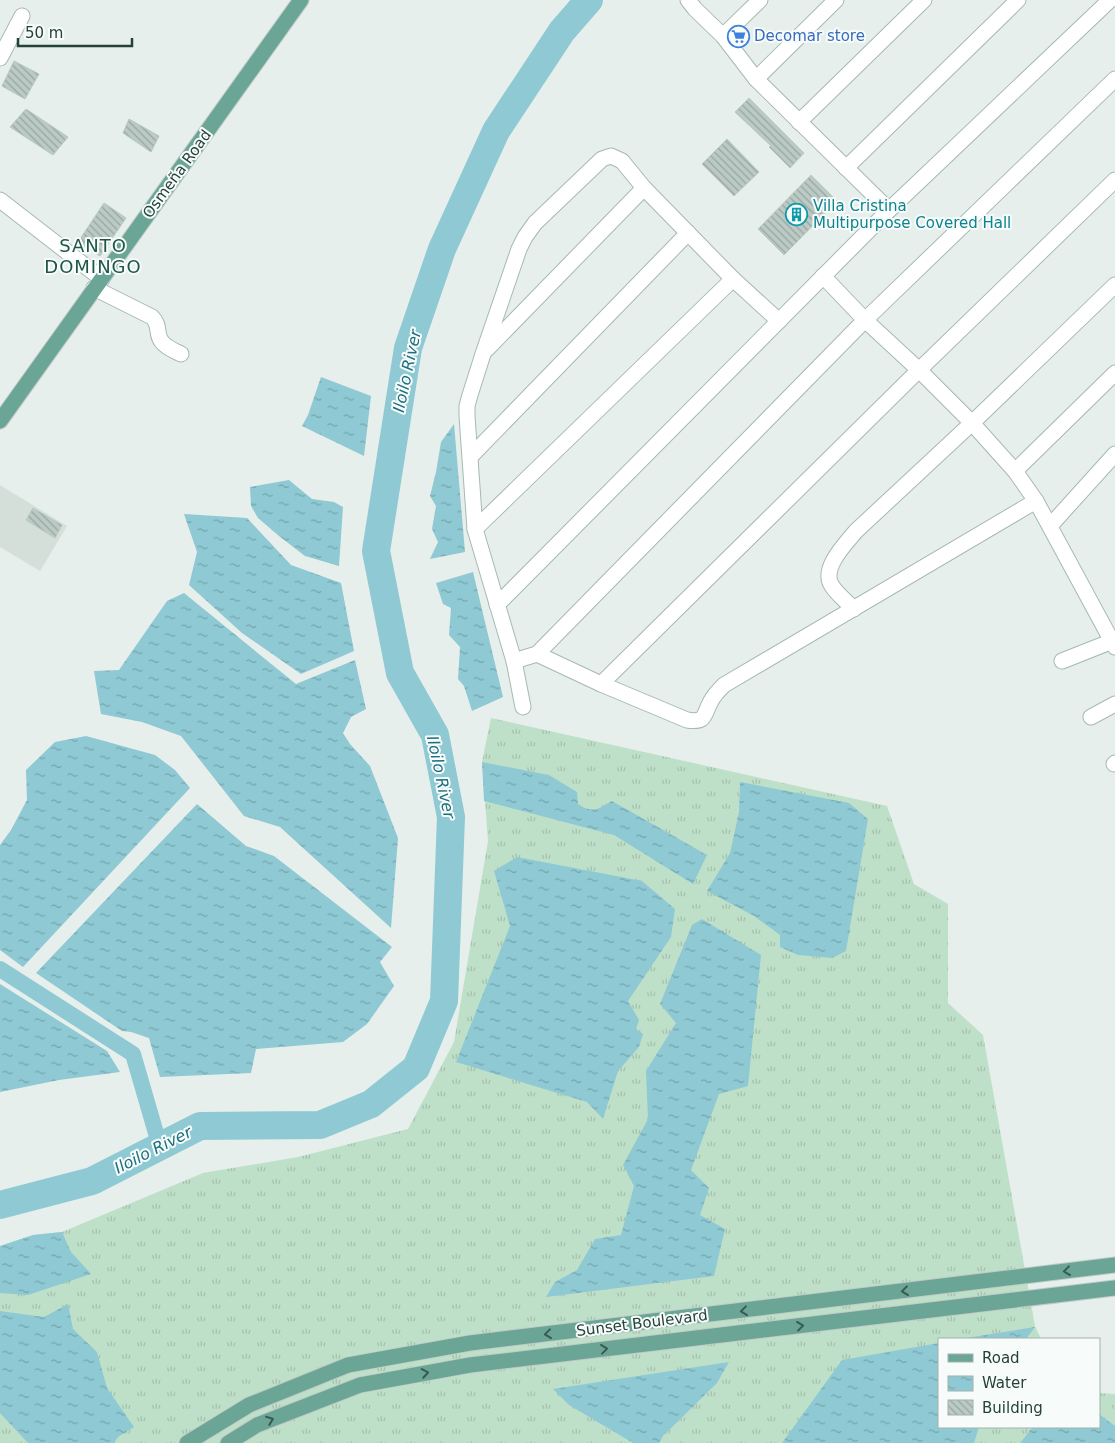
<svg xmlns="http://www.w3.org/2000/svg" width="1115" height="1443" font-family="'DejaVu Sans',sans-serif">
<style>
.built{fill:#d4dfda}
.grass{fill:url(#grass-tufts)}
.water{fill:url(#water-ripples)}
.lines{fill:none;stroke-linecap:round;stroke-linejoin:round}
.canal{stroke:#8ec9d4;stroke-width:16}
.river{stroke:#8ec9d4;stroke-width:28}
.building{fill:url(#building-back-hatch);stroke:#b8c9c2}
.minor-casing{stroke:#a8b8b2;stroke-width:17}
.major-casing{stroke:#c2cac8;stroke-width:17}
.minor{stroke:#fff;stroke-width:15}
.major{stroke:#6aa596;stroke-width:15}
.oneway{stroke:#365b51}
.labels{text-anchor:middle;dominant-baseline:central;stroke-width:4;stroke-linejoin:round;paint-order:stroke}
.shop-label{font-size:15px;fill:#366cbe;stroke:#f7fbf9;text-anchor:start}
.street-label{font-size:15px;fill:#24423a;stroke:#f7fbf9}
.culture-label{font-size:15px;fill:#0d838f;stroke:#f7fbf9;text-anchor:start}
.water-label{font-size:16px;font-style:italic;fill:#1c6f80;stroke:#f7fbf9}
.quarter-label{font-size:18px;letter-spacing:1px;fill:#1f5548;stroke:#f7fbf9}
</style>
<defs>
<pattern id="grass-tufts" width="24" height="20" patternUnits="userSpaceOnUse" patternTransform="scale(1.25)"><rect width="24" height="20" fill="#bfe0c8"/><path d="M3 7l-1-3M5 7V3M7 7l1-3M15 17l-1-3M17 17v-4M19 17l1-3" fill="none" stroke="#a4c1ad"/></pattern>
<pattern id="water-ripples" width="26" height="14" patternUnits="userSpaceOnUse" patternTransform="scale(1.25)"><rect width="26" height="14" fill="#8ec9d4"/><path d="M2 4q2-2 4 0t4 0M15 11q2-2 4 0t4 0" fill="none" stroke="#74a5ad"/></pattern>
<pattern id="building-back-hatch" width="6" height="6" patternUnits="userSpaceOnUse" patternTransform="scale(1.25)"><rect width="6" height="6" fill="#bbcac4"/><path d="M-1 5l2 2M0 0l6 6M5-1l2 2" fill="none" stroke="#98a6a0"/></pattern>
</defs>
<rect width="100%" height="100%" fill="#e6efeb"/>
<path class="built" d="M0 485 67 526 40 571 0 547Z"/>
<path class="grass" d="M491 718 887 806 914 884 948 904V1003L983 1035 1035 1326 1041 1339H939V1427H1099V1393L1115 1394V1443H0V1246L33 1235 62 1232 203 1173 298 1157 408 1129 454 1042 488 841 482 762Z"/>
<g class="water">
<path d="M321 377 371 396 364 456 302 426 308 415Z"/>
<path d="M454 424 465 552 430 559 438 542 432 529 436 506 430 496 436 472 441 442Z"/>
<path d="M289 480 312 499 334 502 343 507 339 566 305 556 279 536 258 518 251 506 250 487Z"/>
<path d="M184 514 247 518 291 565 341 583 354 651 301 674 242 633 189 585 197 552Z"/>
<path d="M473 572 503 697 472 711 464 686 458 679 460 647 449 635 451 608 443 604 436 583Z"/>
<path d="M184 593 296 684 355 660 366 709 351 717 343 733 350 744 370 766 398 838 391 928 280 827 244 816 181 736 142 722 101 714 94 671 119 670 167 601Z"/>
<path d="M86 736 155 755 175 770 190 788 23 967 0 950V845L11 830 27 800 26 770 55 742Z"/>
<path d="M482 762 549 775 577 792 578 804C593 814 598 809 612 801L707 855 693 884 614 835 484 801Z"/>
<path d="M740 782 849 803 868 819 846 951 832 958 798 955 780 947V935L754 916 707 891 730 853 739 812Z"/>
<path d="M197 804 246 846 274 856 392 947 380 962 394 986 367 1024 343 1042 256 1049 251 1073 160 1077 149 1038 131 1032 122 1031 36 973Z"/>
<path d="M517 857 642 881 675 909 671 937 628 1001 639 1020 636 1029 643 1034 639 1047 618 1071 603 1119 587 1102 456 1062 510 926 494 871Z"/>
<path d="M702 919 761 955 748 1086 719 1094 691 1170 709 1188 700 1215 725 1229 714 1276 546 1297 555 1282 577 1270 595 1239 621 1235 634 1186 623 1165 648 1119 646 1071 676 1023 660 1004 692 925Z"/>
<path d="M0 984 107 1051 120 1072 59 1080 0 1092Z"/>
<path d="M62 1232 71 1252 91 1274 28 1295 0 1293V1246L33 1235Z"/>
<path d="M68 1304 73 1329 97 1352 107 1388 134 1427 118 1437 114 1443H28L0 1413V1311L44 1317Z"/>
<path d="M1035 1327 1026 1339H960Z"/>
<path d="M939 1343V1427H979L974 1443H782L842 1360Z"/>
<path d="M729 1362 717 1383 663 1436 659 1443H633L569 1405 553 1389Z"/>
<path d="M1099 1414 1115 1426V1443H1020L1033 1427H1099Z"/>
</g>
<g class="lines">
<path class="canal" d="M0 969 133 1054 160 1147"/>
<path class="river" d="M0 1205 92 1181 200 1126 320 1125 371 1104 416 1068 444 1001 451 817 435 735 400 673 376 551 408 348 442 249 496 131 562 31 589 0"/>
</g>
<g class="building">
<path d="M14 61 39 74 25 99 2 86Z"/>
<path d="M749 98 804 153 790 168 769 147 771 146 735 112Z"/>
<path d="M26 109 68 137 53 155 10 127Z"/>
<path d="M129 119 159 136 151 152 123 133Z"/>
<path d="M727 139 759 172 734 196 702 164Z"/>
<path d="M811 175 837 201 784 255 758 229Z"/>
<path d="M104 203 126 218 100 256 91 250 88 253 76 245Z"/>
<path d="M33 508 62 525 55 538 26 520Z"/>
</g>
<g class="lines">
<defs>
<g id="minor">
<path d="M688 0 695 9 723 36 756 79 889 210"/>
<path d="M723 36 760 0"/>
<path d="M0 58 22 16"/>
<path d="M756 79 836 0"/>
<path d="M799 122 924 0"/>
<path d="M846 168 1018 0"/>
<path d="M0 200 102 279"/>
<path d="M823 276 865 320 919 370 972 423 1015 471 1036 501 1115 647"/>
<path d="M94 288 152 317C161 325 155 336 163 343 167 348 175 351 181 354"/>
<path d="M487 349 644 188"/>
<path d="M471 456 688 233"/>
<path d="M1015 471 1115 373"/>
<path d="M1050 526 1115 454"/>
<path d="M475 529 733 279"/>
<path d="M497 605 889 210 1110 0"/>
<path d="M854 609C846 601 837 594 832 586 820 569 846 543 856 531L972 423 1115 285"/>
<path d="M537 654 601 684 687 720C707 723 703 715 711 701 714 695 719 690 724 685L1036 501"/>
<path d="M514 661 537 654 865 320 1115 79"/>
<path d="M1062 661 1115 640"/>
<path d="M601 684 919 370 1115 180"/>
<path d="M523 707 514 661 475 529 467 416V406L470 395 483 354 519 249 525 237 535 223 602 159 611 156 622 161 644 188 688 233 733 279 779 321"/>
<path d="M1091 717 1115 704"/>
<path d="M1114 764 1115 763"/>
</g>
<g id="major">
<path d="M0 421 301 0"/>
<path d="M187 1443 249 1405 348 1365 470 1343 1115 1265"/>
<path d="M228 1443 257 1425 360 1385 470 1365 1115 1288"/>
</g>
</defs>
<use href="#minor" class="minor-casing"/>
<use href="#major" class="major-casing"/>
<use href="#minor" class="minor"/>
<use href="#major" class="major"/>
</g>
<defs><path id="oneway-chevron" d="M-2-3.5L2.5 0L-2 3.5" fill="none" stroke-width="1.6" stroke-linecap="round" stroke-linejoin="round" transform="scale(1.25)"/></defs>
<g class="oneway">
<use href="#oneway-chevron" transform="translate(1067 1271) rotate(173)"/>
<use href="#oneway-chevron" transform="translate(905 1291) rotate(173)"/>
<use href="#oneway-chevron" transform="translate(744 1311) rotate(173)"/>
<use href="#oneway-chevron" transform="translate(800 1326) rotate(-7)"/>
<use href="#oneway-chevron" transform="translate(548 1334) rotate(173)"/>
<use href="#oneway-chevron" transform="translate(604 1349) rotate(-7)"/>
<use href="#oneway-chevron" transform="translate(425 1373) rotate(-10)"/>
<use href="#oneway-chevron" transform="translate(270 1420) rotate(-21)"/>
</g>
<defs>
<symbol id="supermarket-ring" viewBox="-11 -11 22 22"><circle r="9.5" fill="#f7fbf9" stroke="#3f7fe0" stroke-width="1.5"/><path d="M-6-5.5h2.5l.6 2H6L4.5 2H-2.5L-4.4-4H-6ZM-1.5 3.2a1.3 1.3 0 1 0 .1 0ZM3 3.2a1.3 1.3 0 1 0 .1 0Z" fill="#3f7fe0"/></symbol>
<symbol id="building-ring" viewBox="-11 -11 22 22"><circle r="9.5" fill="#f7fbf9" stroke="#0f9aa8" stroke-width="1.5"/><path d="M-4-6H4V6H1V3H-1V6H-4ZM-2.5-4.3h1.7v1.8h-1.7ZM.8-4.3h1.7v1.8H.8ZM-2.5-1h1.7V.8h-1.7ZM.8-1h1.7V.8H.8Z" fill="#0f9aa8"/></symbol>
</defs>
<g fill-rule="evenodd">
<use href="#supermarket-ring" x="726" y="24" width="25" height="25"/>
<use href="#building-ring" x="784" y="202" width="25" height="25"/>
</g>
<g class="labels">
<g class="shop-label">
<text x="754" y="36">Decomar store</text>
</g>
<g class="street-label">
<text transform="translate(177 174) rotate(-54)">Osmeña Road</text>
<text transform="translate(642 1323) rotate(-7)">Sunset Boulevard</text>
</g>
<g class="culture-label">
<text x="813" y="206">Villa Cristina<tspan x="813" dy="17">Multipurpose Covered Hall</tspan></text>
</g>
<g class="water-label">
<text transform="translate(407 371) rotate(-78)">Iloilo River</text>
<text transform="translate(441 777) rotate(78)">Iloilo River</text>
<text transform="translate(153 1150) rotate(-27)">Iloilo River</text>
</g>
<g class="quarter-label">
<text x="93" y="245">SANTO<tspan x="93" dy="21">DOMINGO</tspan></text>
</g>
</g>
<rect x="938" y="1338" width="162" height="90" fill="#f7fbf9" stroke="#a3b1ad"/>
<rect x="948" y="1354" width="25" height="8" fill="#6aa596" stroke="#a3b1ad"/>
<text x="982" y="1363" font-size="15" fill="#24423a">Road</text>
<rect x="948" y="1376" width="25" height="15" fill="url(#water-ripples)" stroke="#a3b1ad"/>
<text x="982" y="1388" font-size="15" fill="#24423a">Water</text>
<rect x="948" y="1400" width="25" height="15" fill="url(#building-back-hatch)" stroke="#a3b1ad"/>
<text x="982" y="1413" font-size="15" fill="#24423a">Building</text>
<path d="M18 38v8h114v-8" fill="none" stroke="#24423a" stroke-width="2.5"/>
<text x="25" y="38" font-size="15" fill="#24423a" stroke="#f7fbf9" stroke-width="4" paint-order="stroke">50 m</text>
</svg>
